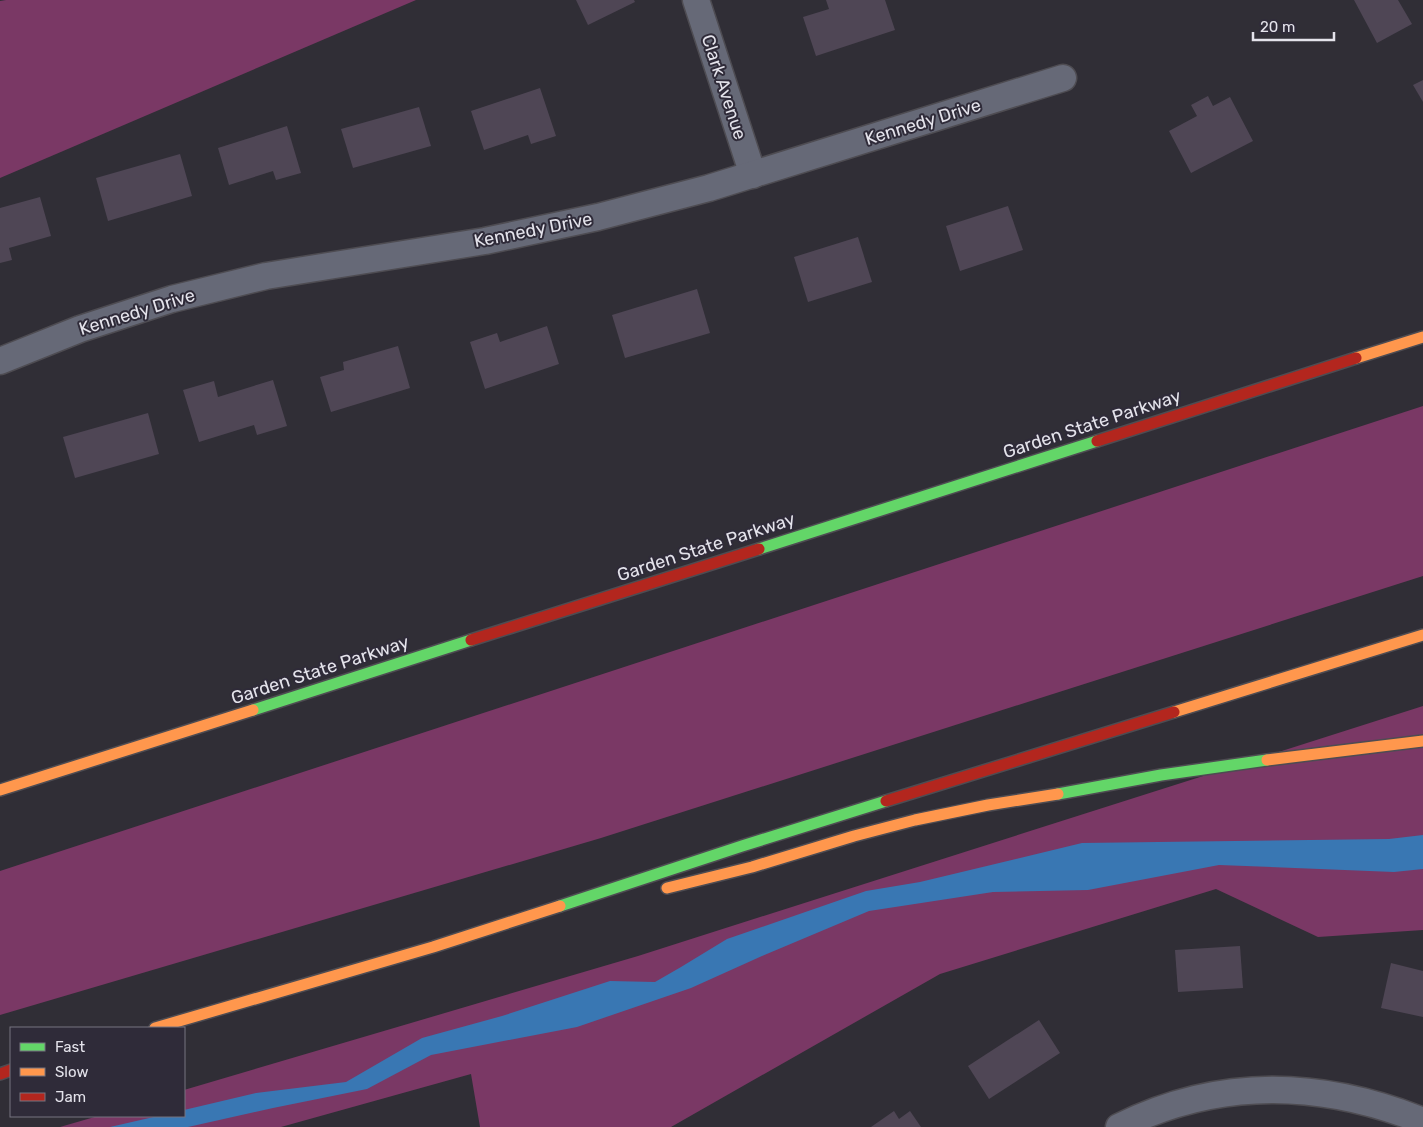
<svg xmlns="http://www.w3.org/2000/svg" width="1423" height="1127" font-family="Rubik,sans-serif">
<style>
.forest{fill:#7a3865}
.water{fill:#3977b3}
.building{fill:#4f4655}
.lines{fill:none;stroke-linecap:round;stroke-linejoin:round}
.street-casing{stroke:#4e4c52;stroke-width:29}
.fast-casing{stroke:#4e4c52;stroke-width:14}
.slow-casing{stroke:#4e4c52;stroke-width:14}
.jam-casing{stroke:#4e4c52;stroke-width:14}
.street{stroke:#666977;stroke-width:26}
.fast{stroke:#63d668;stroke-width:11}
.slow{stroke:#ff974d;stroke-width:11}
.jam{stroke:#b3261e;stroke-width:11}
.labels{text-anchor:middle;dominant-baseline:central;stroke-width:4;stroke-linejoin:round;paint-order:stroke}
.street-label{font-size:18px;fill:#e4e3eb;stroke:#2f2b39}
</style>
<rect width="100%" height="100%" fill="#302e36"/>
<g class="forest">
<path d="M6 0H416L0 178V1Z"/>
<path d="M1423 406V576L601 838 0 1015V871Z"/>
<path d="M1423 706V930L1318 937 1216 889 940 974 671 1127H480L471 1074 281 1127H60L98 1116H184V1090L638 956Z"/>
</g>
<path class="water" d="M1423 835V869L1394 872 1219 865 1088 890 993 892 869 911 762 956 691 988 577 1027 431 1055 367 1089 273 1108 188 1127H110L158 1116H184V1110L256 1093 346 1082 422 1038 502 1016 610 981 655 982 681 967 727 939 866 891 920 882 1082 843 1389 839Z"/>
<g class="building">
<path d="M576 0H634L635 2 588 25Z"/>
<path d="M826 0H885L895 30 816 56 803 17 829 9Z"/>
<path d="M1354 0H1398L1412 24 1377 43Z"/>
<path d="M1423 80V102L1413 85Z"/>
<path d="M540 88 556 136 531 144 528 135 484 150 471 111Z"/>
<path d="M1208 96 1213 106 1230 97 1253 141 1191 173 1169 131 1197 116 1191 105Z"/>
<path d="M419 107 431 146 353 168 341 129Z"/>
<path d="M287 126 301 173 276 180 273 171 229 185 218 148Z"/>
<path d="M180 154 192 196 108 221 96 178Z"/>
<path d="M40 197 51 236 9 248 12 260 0 263V208Z"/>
<path d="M1008 206 1023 250 960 271 946 226Z"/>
<path d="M858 237 872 282 808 302 794 257Z"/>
<path d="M697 289 710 333 625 358 612 315Z"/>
<path d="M547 326 559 364 485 389 470 342 497 333 500 342Z"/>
<path d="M398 346 410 388 331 412 320 377 344 370 343 362Z"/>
<path d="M273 380 287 426 257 435 254 425 199 442 183 390 214 381 218 397Z"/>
<path d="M148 413 159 454 75 478 63 437Z"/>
<path d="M1240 946 1243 988 1178 992 1175 950Z"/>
<path d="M1391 963 1423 971V1017L1381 1008Z"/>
<path d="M1039 1020 1060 1053 989 1099 968 1066Z"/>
<path d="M894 1111 899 1119 910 1111 921 1127H871Z"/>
</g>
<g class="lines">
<defs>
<g id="street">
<path d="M696 0 753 175"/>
<path d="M0 361 80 329 172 299 266 276 485 241 598 217 709 188 1063 78"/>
<path d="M1119 1127C1219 1077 1321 1080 1423 1121"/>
</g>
<g id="fast">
<path d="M759 549 1097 441"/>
<path d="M253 710 471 640"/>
<path d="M1058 794 1161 775 1267 760"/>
<path d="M560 906 742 846 886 801"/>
</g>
<g id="slow">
<path d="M1356 358 1423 337"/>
<path d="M1174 712 1423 635"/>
<path d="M1267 760 1423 741"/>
<path d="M0 790 253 710"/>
<path d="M667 888 752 867 854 836 915 820 988 805 1058 794"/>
<path d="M155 1028 433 947 560 906"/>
</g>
<g id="jam">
<path d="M1097 441 1356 358"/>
<path d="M471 640 759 549"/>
<path d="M886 801 1174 712"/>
<path d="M0 1074 11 1070"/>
</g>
</defs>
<use href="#street" class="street-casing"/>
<use href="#fast" class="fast-casing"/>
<use href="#slow" class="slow-casing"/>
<use href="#jam" class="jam-casing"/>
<use href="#street" class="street"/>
<use href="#fast" class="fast"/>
<use href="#slow" class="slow"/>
<use href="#jam" class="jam"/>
</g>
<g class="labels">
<g class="street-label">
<text transform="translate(724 87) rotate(72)">Clark Avenue</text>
<text transform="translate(923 122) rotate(-17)">Kennedy Drive</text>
<text transform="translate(533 230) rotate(-11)">Kennedy Drive</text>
<text transform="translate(137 312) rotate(-17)">Kennedy Drive</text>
<text transform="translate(1092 424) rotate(-18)">Garden State Parkway</text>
<text transform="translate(706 547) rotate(-18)">Garden State Parkway</text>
<text transform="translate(320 670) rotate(-18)">Garden State Parkway</text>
</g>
</g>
<rect x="10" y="1027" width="175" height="90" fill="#2f2b39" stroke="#777580"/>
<rect x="20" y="1043" width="25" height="8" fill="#63d668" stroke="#777580"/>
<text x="55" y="1052" font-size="15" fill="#e4e3eb">Fast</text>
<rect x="20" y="1068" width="25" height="8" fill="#ff974d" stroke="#777580"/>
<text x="55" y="1077" font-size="15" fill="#e4e3eb">Slow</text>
<rect x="20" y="1093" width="25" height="8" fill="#b3261e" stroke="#777580"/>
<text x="55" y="1102" font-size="15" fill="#e4e3eb">Jam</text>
<path d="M1253 32v8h81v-8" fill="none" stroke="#e4e3eb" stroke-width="2.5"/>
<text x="1260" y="32" font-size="15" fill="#e4e3eb" stroke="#2f2b39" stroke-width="4" paint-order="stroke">20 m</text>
</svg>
